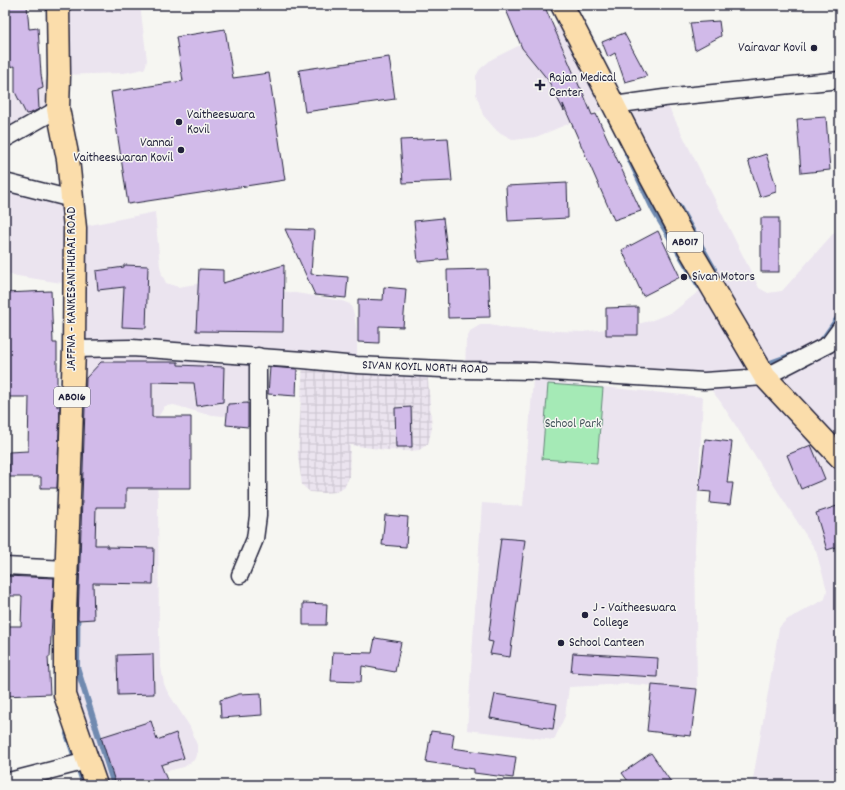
<svg xmlns="http://www.w3.org/2000/svg" width="845" height="790" font-family="Dekko,sans-serif">
<style>
.built{fill:#ebe4ef}
.industrial{fill:url(#industrial-grid)}
.green{fill:#a5eab6;stroke:#648678}
.lines{fill:none;stroke-linecap:round;stroke-linejoin:round}
.stream{stroke:#6f8ab0;stroke-width:6}
.building{fill:#d1bae9;stroke:#22223b}
.minor-casing{stroke:#22223b;stroke-width:19}
.primary-casing{stroke:#22223b;stroke-width:25}
.minor{stroke:#f6f6f2;stroke-width:16}
.primary{stroke:#fbddab;stroke-width:22}
.poi-dot{fill:#22223b;stroke:#f6f6f2;stroke-width:1.5}
.labels{text-anchor:middle;dominant-baseline:central;stroke-width:3;stroke-linejoin:round;paint-order:stroke}
.shield{fill:#f6f6f2;stroke:#626272;stroke-width:1}
.shield-label{font-size:12px;font-weight:bold;fill:#22223b}
.poi-label{font-size:13px;fill:#22223b;stroke:#f6f6f2;text-anchor:start}
.street-label{font-size:13px;fill:#22223b;stroke:#f6f6f2}
.park-label{font-size:13px;fill:#43545a;stroke:#f6f6f2}
</style>
<defs>
<pattern id="industrial-grid" width="8" height="8" patternUnits="userSpaceOnUse"><rect width="8" height="8" fill="#ebe4ef"/><path d="M0 4h8M4 0v8" fill="none" stroke="#c9c3ce"/></pattern>
</defs>
<rect width="100%" height="100%" fill="#f6f6f2"/>
<filter id="ink" filterUnits="userSpaceOnUse"><feTurbulence type="fractalNoise" baseFrequency=".025" numOctaves="2"/><feDisplacementMap in="SourceGraphic" scale="8" xChannelSelector="R" yChannelSelector="G"/><feConvolveMatrix kernelMatrix="1 2 1 2 8 2 1 2 1" color-interpolation-filters="sRGB"/></filter>
<g filter="url(#ink)">
<g class="built">
<path d="M58 5H140L147 60 146 65 144 69 124 73 59 75 58 109 5 139V97L59 75Z"/>
<path d="M570 20 614 105 664 98 759 288 768 293 782 291 839 227H840V329L829 344 840 358V785H752L779 628 782 624 788 619 825 599 827 590 816 551 720 401 704 381 465 371 466 341 470 331 480 325H490L511 329 583 332 629 326 650 321 673 312 709 283 614 105 536 137 514 140 497 131 483 115 476 94V76L480 69 492 59Z"/>
<path d="M5 182 72 199 75 228 155 212 160 266 162 275 166 283 178 287 214 281 309 295 342 301 350 304 354 314 357 333V365L249 356 250 398 242 412 223 416 205 414 174 405 165 406 158 417 155 429 158 502 159 635 160 661 164 684 167 691 190 727 197 745V753L194 760 184 767 108 785H96L65 695 74 285 5 274Z"/>
<path d="M533 380 703 397 695 547 697 689 629 684 569 687 565 716 554 740 467 730 482 503 523 506Z"/>
</g>
<path class="industrial" d="M303 360 427 368 432 428 428 444 419 450 408 451 386 450 350 445 349 477 345 486 336 492 323 493 310 492 302 485 298 456Z"/>
<path class="green" d="M548 384 603 388 597 463 542 459Z"/>
<g class="lines">
<g class="stream">
<path d="M627 154 654 211 699 286"/>
<path d="M679 207 714 269"/>
<path d="M819 345 840 315"/>
<path d="M764 359 765 362 770 363 795 354"/>
<path d="M78 549 77 667 114 785"/>
<path d="M67 734 84 785"/>
</g>
</g>
<g class="building">
<path d="M5 5H27L29 29 38 28 41 74 43 88 38 90 39 109 31 113 26 114 15 92V66L6 67Z"/>
<path d="M504 5H544L580 88H581L592 115 596 114 641 211 614 220 563 104 564 111 548 80 522 48Z"/>
<path d="M719 21 721 36 695 50 690 23Z"/>
<path d="M225 29 233 78 269 73 285 180 128 204 111 92 183 81 176 37Z"/>
<path d="M624 33 647 76 625 82 615 53 608 57 602 42Z"/>
<path d="M389 57 395 99 305 112 299 70Z"/>
<path d="M826 117 830 170 801 173 797 119Z"/>
<path d="M448 138 452 181 403 183 400 140Z"/>
<path d="M766 154 776 186V192L760 197 748 160Z"/>
<path d="M567 183 568 218 508 221 506 186Z"/>
<path d="M443 218 448 259 418 262 414 221Z"/>
<rect x="761" y="218" width="18" height="54"/>
<path d="M285 229 314 230 311 274 348 277 346 298 315 295Z"/>
<path d="M658 231 680 277 643 296 622 250Z"/>
<path d="M124 265 148 266 146 328 122 327 124 287 98 290 96 271 124 267Z"/>
<path d="M284 265 283 332 196 331 199 269 223 270V283Z"/>
<path d="M488 269 490 317 448 318 447 270Z"/>
<path d="M384 287 406 289 403 327 379 326V343L358 342V299L383 300Z"/>
<path d="M51 291 53 343H57V407L60 405 57 488H41V477H9V452L28 451 29 397H5V343H6L5 293Z"/>
<path d="M638 307V335H606V308Z"/>
<path d="M101 362H178V365L224 367 223 402 197 406 194 383 152 382V417H191V488H126V507H96L95 545H107V547L154 548 153 584 93 583 94 619 78 620 86 378Z"/>
<path d="M270 367 297 369 296 396 268 394Z"/>
<path d="M248 403V427L226 425 228 404Z"/>
<path d="M411 407 412 447H396L395 408Z"/>
<path d="M705 439 732 442 727 483H733L730 505 710 503 711 492 699 491Z"/>
<path d="M811 445 825 479 801 489 787 455Z"/>
<path d="M840 505V546L827 550 816 513Z"/>
<path d="M385 515 408 517 406 547 382 545Z"/>
<path d="M501 538 525 540 510 657 490 654 493 642 488 641Z"/>
<path d="M5 576 54 578 50 657H48L50 694 5 696V626H21L22 596H5Z"/>
<path d="M303 603 327 604 326 625H303Z"/>
<path d="M375 638 401 642 395 672 362 666 361 682 331 681 333 652 372 653Z"/>
<path d="M573 653 658 658 657 677 571 672Z"/>
<path d="M153 654 154 694 118 695 117 655Z"/>
<path d="M652 685 697 689 691 736 647 731Z"/>
<path d="M261 693 262 715 221 718 220 700 239 694Z"/>
<path d="M495 694 557 704 553 729 490 718Z"/>
<path d="M151 721 157 740 176 733 184 758 161 765 169 785H116L101 737Z"/>
<path d="M431 731 454 734 452 748 516 757 513 778 474 773V769L426 762Z"/>
<path d="M651 753 673 785H631L622 773Z"/>
</g>
<g class="lines">
<defs>
<g id="minor">
<path d="M614 105 664 98 840 80"/>
<path d="M5 139 58 109"/>
<path d="M5 182 72 199"/>
<path d="M74 349 132 348 303 360 357 365 463 370 534 371 704 381 765 377 829 344 840 329"/>
<path d="M5 566 67 569"/>
<path d="M240 575 255 539 258 516V356"/>
<path d="M5 782 87 761"/>
</g>
<g id="primary">
<path d="M58 5 59 75 58 109 68 159 75 228 74 349 65 613V695L96 785"/>
<path d="M562 5 646 168 689 248 765 377 840 457"/>
</g>
</defs>
<use href="#minor" class="minor-casing"/>
<use href="#primary" class="primary-casing"/>
<use href="#minor" class="minor"/>
<use href="#primary" class="primary"/>
</g>
</g>
<g class="poi-dot">
<circle cx="814" cy="48" r="4"/>
<path d="M538 79h4v4h4v4h-4v4h-4v-4h-4v-4h4z"/>
<circle cx="179" cy="122" r="4"/>
<circle cx="181" cy="150" r="4"/>
<circle cx="684" cy="277" r="4"/>
<circle cx="585" cy="615" r="4"/>
<circle cx="561" cy="643" r="4"/>
</g>
<g class="labels">
<g class="shield">
<rect x="667" y="232" width="36" height="20" rx="3"/>
<rect x="54" y="387" width="36" height="20" rx="3"/>
</g>
<g class="shield-label">
<text x="685" y="242">AB017</text>
<text x="72" y="397">AB016</text>
</g>
<g class="poi-label">
<text x="806" y="48" text-anchor="end">Vairavar Kovil</text>
<text x="549" y="78">Rajan Medical<tspan x="549" dy="15">Center</tspan></text>
<text x="187" y="115">Vaitheeswara<tspan x="187" dy="15">Kovil</tspan></text>
<text x="173" y="143" text-anchor="end">Vannai<tspan x="173" dy="15">Vaitheeswaran Kovil</tspan></text>
<text x="692" y="277">Sivan Motors</text>
<text x="593" y="608">J - Vaitheeswara<tspan x="593" dy="15">College</tspan></text>
<text x="569" y="643">School Canteen</text>
</g>
<g class="street-label">
<text transform="translate(72 289) rotate(-90)">JAFFNA - KANKESANTHURAI ROAD</text>
<text transform="translate(425 368) rotate(2)">SIVAN KOYIL NORTH ROAD</text>
</g>
<g class="park-label">
<text x="573" y="424">School Park</text>
</g>
</g>
<rect width="845" height="790" fill="none" stroke="#f6f6f2" stroke-width="20"/>
<rect x="10" y="10" width="825" height="770" fill="none" stroke="#22223b" stroke-width="1.5" filter="url(#ink)"/>
</svg>
